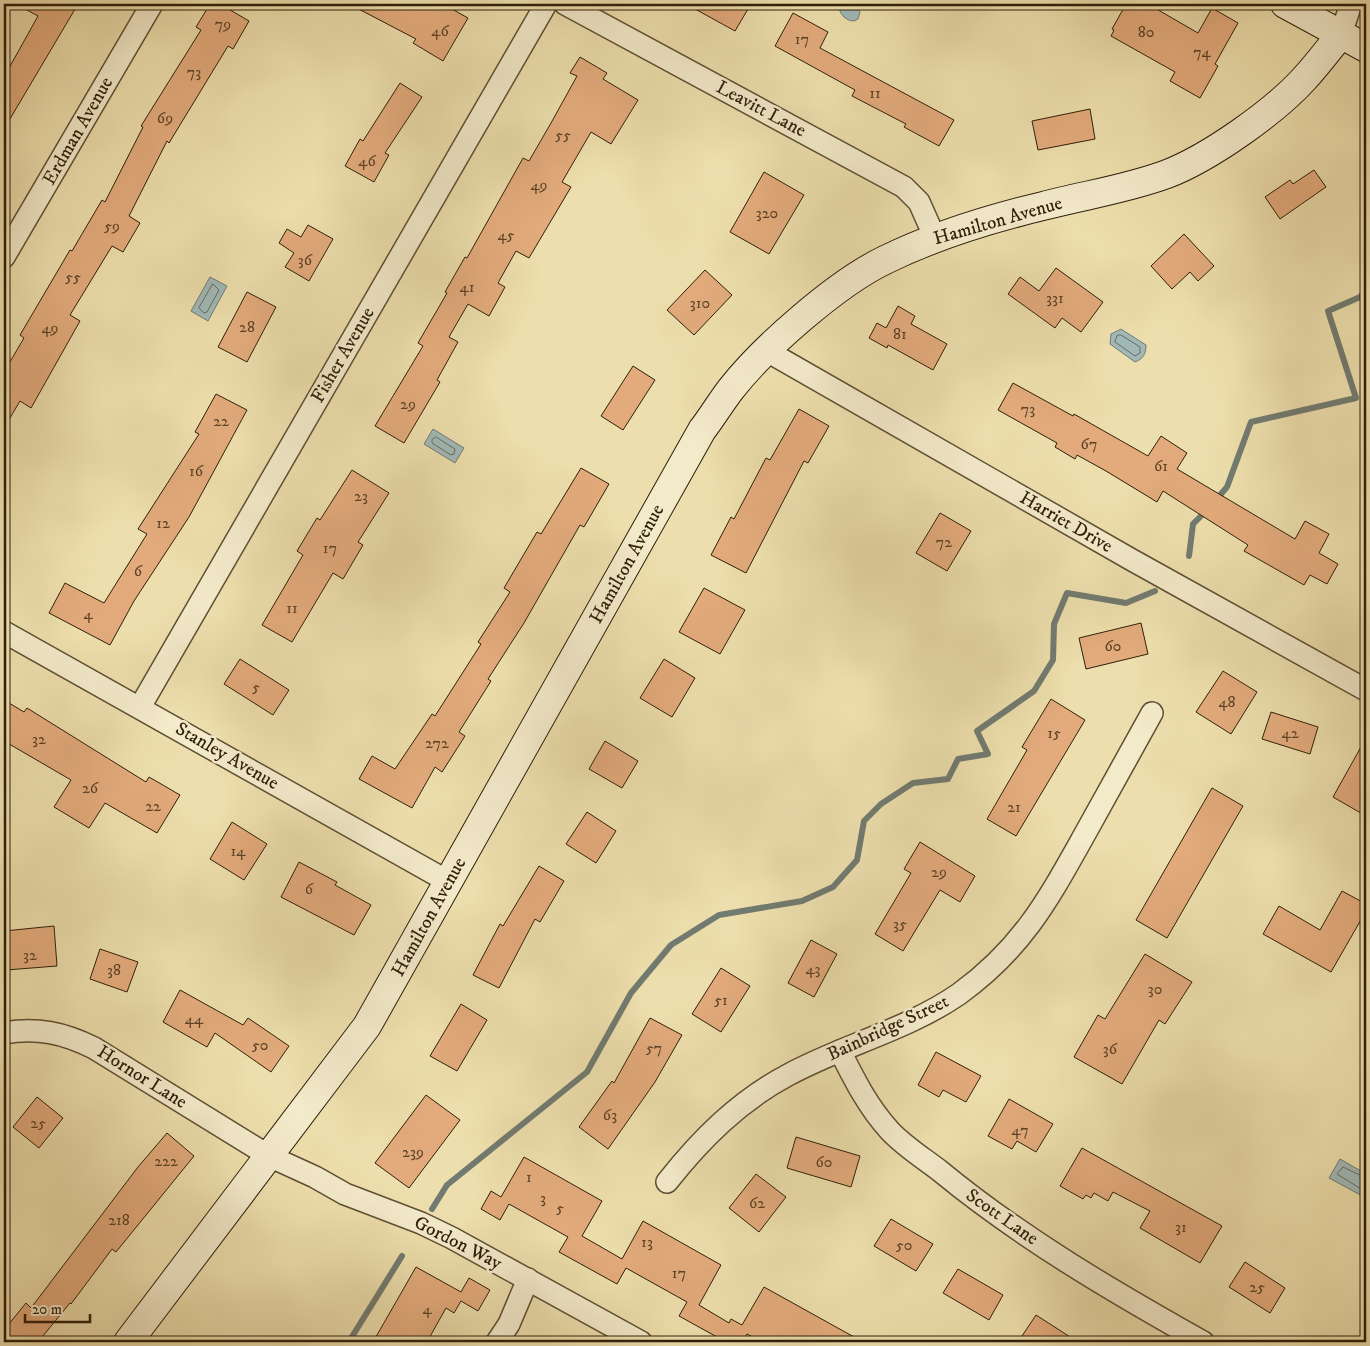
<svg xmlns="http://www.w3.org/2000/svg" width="1370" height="1346" font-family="'IM FELL DW Pica',serif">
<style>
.water{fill:#a0b9b7;stroke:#727b71}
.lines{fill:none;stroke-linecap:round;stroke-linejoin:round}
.shore{stroke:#676c60;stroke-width:1}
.stream{stroke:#727b71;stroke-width:6}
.building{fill:#e3ab7c;stroke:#2e1f09}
.street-casing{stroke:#5e4f32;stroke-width:24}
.secondary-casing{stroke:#2e1f09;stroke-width:30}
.street{stroke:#f3eaca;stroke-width:21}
.secondary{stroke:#f3eaca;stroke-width:28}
.labels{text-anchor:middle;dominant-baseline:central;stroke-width:5;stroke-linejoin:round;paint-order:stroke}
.number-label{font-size:16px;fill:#5b4226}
.street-label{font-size:19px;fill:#2e1f09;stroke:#f3eaca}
</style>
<rect width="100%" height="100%" fill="#eddfad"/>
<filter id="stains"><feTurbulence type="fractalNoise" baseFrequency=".004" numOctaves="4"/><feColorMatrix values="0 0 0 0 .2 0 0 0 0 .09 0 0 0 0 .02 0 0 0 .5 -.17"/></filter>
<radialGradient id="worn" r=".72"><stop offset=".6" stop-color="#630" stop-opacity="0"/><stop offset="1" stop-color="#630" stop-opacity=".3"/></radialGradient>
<g class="water">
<path d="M838 4H853L860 12 858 19 854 21C845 21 839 13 838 4Z"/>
<path d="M210 277 227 286 208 321 191 311Z"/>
<path d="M1121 329 1146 345C1146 354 1143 359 1135 362L1110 344 1111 334Z"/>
<path d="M433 429 464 448 455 463 424 444Z"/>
<path d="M1340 1159 1366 1174V1198L1329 1178Z"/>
</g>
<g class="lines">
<g class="shore">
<path d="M213 284 219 290 207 312 204 313 199 308Z"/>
<path d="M1118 335H1121L1140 347V353L1135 356 1115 342Z"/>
<path d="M436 437 455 449 454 454 451 455 432 443V440Z"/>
<path d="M1366 1178 1343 1167 1337 1174 1366 1192"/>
</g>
<g class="stream">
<path d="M1215 501 1227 487 1251 422 1356 398 1328 311 1360 297 1366 290"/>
<path d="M1189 556 1193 524 1207 510"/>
<path d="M432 1209 447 1185 587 1072 631 993 671 945 719 915 802 901 833 887 857 860 864 821 881 804 913 783 948 779 958 759 988 754 977 731 1034 691 1053 660 1054 624 1067 593 1126 603 1155 591"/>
<path d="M341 1342 350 1340 402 1256"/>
</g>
</g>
<g class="building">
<path d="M16 4H78L4 129V77L38 16Z"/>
<path d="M210 4H220L249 21 233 49 228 46 169 143 167 141 129 216 140 223 123 252 112 246 70 315 80 321 31 408 20 401 4 428V372L24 338 20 335 70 250 72 251 102 200 105 202 143 127 141 126 201 30 196 27Z"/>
<path d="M349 4H443L468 18 443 61 413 43 416 39Z"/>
<path d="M686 4H751L735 31Z"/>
<path d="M1126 4H1148L1198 33 1212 8 1238 23 1215 64 1218 66 1200 98 1170 81 1175 72 1111 36 1114 30 1112 29Z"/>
<path d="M793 13 828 32 820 48 954 120 939 146 904 127 906 124 852 96 855 90 775 46Z"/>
<path d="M580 57 607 73 603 79 638 100 611 144 591 132 562 182 571 187 529 258 516 251 498 283 505 287 489 316 468 304 449 337 458 342 437 380 440 382 404 443 375 426 423 346 418 343 447 293 445 292 465 257 467 258 523 158 529 161 551 123 577 76 570 73Z"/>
<path d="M400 83 422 97 385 153 389 155 374 182 345 166 360 139 363 141Z"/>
<path d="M1090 109 1095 139 1038 150 1032 121Z"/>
<path d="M1314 170 1326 187 1280 219 1265 197 1290 180 1293 184Z"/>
<path d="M764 172 804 195 769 254 730 232Z"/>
<path d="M308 225 333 239 309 281 285 267 294 253 279 243 287 229 301 237Z"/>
<path d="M1184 234 1214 266 1198 281 1190 272 1172 289 1151 266Z"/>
<path d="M1056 268 1103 302 1081 332 1062 318 1055 328 1008 294 1020 277 1039 291Z"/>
<path d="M705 270 732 295 694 335 667 310Z"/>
<path d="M247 292 276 307 247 362 218 347Z"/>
<path d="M898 306 915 316 911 324 947 344 933 370 888 345 887 348 869 338 877 323 886 328Z"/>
<path d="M633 366 655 380 623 430 601 416Z"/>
<path d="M1013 383 1073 416 1074 414 1148 456 1161 436 1187 453 1177 469 1295 539 1305 521 1329 534 1319 553 1338 564 1327 584 1310 575 1304 585 1244 551 1248 545 1163 491 1157 502 1106 471 1077 455 1075 459 1055 447 1057 443 998 410Z"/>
<path d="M216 394 247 410 189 517 134 601 110 645 49 613 65 583 104 603 147 534 138 529 199 434 195 432Z"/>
<path d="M799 409 829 426 808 463 804 461 746 573 711 555 731 517 734 519 766 458 770 460Z"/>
<path d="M581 468 609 484 584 527 580 525 524 623 488 679 491 681 459 732 465 736 442 772 435 767 412 808 359 779 372 756 395 769 432 714 435 716 481 644 478 642 510 592 504 588 537 532 541 534Z"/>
<path d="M352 470 389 493 358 542 363 545 343 579 333 573 292 642 262 625 303 555 297 551 317 518 320 520Z"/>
<path d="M940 513 971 531 947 571 916 553Z"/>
<path d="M704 588 745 610 720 654 679 632Z"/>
<path d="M1141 623 1148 654 1086 669 1079 638Z"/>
<path d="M240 659 289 690 273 715 224 684Z"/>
<path d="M664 659 695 678 672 717 640 698Z"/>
<path d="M1223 671 1257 692 1231 734 1196 712Z"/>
<path d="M1051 699 1085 720 1016 836 987 819 1027 750 1022 747Z"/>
<path d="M4 700 24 712 27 708 146 782 149 777 180 795 157 833 105 803 89 828 54 807 71 780 4 741Z"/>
<path d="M1271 712 1318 727 1310 754 1262 739Z"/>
<path d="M1366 738V816L1333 797Z"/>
<path d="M605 741 638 761 622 788 589 769Z"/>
<path d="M1212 788 1243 806 1167 938 1136 920Z"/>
<path d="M587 812 616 831 596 863 566 844Z"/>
<path d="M232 822 267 844 244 880 210 859Z"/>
<path d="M920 842 975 876 960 902 940 890 903 951 875 934 911 873 904 869Z"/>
<path d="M299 862 337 882 335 885 371 905 354 935 281 897Z"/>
<path d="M539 866 564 881 540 922 535 919 499 988 473 975 500 924 503 926Z"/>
<path d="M1342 891 1366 904V911L1331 972 1263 934 1279 906 1320 930Z"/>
<path d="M54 926 57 966 6 970 4 931Z"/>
<path d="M811 940 837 954 814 997 788 983Z"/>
<path d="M100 949 138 962 127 992 90 979Z"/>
<path d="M1145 954 1192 982 1165 1024 1159 1020 1122 1084 1074 1057 1098 1015 1105 1019Z"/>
<path d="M721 968 750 986 721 1032 692 1014Z"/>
<path d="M180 990 243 1025 248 1018 289 1046 271 1072 215 1033 207 1047 163 1022Z"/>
<path d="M461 1004 487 1020 457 1071 430 1056Z"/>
<path d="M650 1018 682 1035 655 1082 608 1149 579 1127 612 1081 614 1083Z"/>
<path d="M936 1052 981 1076 966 1102 943 1090 939 1097 918 1085Z"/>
<path d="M426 1095 460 1120 409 1188 375 1163Z"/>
<path d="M37 1097 63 1118 39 1148 13 1127Z"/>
<path d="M1009 1099 1053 1124 1036 1152 1017 1141 1012 1149 988 1136Z"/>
<path d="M167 1133 194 1156 116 1252 112 1249 71 1304 70 1303 38 1342H4V1330L26 1303 31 1308 138 1167Z"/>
<path d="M796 1137 860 1156 851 1187 787 1168Z"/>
<path d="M1082 1148 1222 1226 1200 1263 1140 1228 1150 1211 1113 1192 1108 1201 1094 1193 1091 1198 1086 1195 1083 1199 1060 1186Z"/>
<path d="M524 1157 602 1201 582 1236 622 1259 643 1221 721 1265 699 1305 729 1323 731 1319 742 1325 764 1287 863 1342H762L747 1334 742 1342H726L679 1316 687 1302 626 1268 617 1284 559 1252 568 1237 509 1204 500 1220 481 1209 491 1191 501 1197Z"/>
<path d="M756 1174 786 1197 759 1232 729 1208Z"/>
<path d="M891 1219 933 1244 916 1271 874 1246Z"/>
<path d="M1245 1262 1285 1288 1270 1313 1229 1287Z"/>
<path d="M416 1267 461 1292 469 1278 490 1290 478 1311 461 1301 454 1313 446 1308 427 1342H373Z"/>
<path d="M958 1269 1003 1295 989 1320 943 1293Z"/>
<path d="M1036 1315 1078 1342H1018Z"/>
</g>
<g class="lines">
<defs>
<g id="street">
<path d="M565 4 904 187 919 202 935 238"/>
<path d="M1341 34 1351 4"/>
<path d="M4 257 152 4"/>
<path d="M767 351 1132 560 1366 690"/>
<path d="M4 632 449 882"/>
<path d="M140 707 546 4"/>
<path d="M4 1033C37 1027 64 1033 94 1048L269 1156 315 1177 345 1194 421 1223 452 1238 641 1342"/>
<path d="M840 1051C854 1079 868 1107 890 1131 904 1146 923 1158 940 1171 1020 1237 1112 1291 1203 1342"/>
<path d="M667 1182C701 1139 739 1101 788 1075 843 1045 907 1030 959 994 1023 948 1049 898 1086 832 1108 792 1130 753 1152 713"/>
<path d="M497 1342 509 1324 528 1279"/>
</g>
<g id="secondary">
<path d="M1285 4 1366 48"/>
<path d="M128 1342 367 1026 702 430C712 417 721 402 731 389 764 347 837 283 885 260 936 235 989 219 1043 206 1085 195 1127 189 1167 174 1209 158 1274 112 1304 79 1317 65 1329 49 1341 34"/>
</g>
</defs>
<use href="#street" class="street-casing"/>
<use href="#secondary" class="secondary-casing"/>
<use href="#street" class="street"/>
<use href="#secondary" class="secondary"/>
</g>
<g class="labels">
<g class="number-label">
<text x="223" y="24">79</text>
<text x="440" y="31">46</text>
<text x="1146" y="32">80</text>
<text x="802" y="39">17</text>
<text x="1202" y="52">74</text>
<text x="194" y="72">73</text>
<text x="875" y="93">11</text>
<text x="165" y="118">69</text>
<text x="563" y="135">55</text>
<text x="367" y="161">46</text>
<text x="539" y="185">49</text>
<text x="767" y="213">320</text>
<text x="112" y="226">59</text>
<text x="506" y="235">45</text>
<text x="305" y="260">36</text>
<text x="73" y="277">55</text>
<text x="467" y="287">41</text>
<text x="1055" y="298">331</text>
<text x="700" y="303">310</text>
<text x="247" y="327">28</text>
<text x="50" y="328">49</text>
<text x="900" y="334">81</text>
<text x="408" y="404">29</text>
<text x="1028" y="409">73</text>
<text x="221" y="421">22</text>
<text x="1089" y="444">67</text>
<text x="1161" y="466">61</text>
<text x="196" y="471">16</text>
<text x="361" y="496">23</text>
<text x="163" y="523">12</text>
<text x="944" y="542">72</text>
<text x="330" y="548">17</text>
<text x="138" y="571">6</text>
<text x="292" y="608">11</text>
<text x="88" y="614">4</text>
<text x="1113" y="646">60</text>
<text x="256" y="687">5</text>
<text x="1227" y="702">48</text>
<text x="1054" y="733">15</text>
<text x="1290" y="733">42</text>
<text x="39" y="739">32</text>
<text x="437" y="743">272</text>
<text x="90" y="788">26</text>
<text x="153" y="806">22</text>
<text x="1014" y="807">21</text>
<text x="238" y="851">14</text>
<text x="939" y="872">29</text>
<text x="309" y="889">6</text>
<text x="900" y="924">35</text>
<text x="30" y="955">32</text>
<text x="813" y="969">43</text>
<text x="114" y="970">38</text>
<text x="1155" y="989">30</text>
<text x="721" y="1000">51</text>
<text x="194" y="1019">44</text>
<text x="260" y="1045">50</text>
<text x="654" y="1048">57</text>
<text x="1110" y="1049">36</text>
<text x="610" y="1115">63</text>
<text x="38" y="1123">25</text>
<text x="1020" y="1130">47</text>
<text x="413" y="1152">239</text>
<text x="166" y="1161">222</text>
<text x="824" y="1162">60</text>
<text x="529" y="1177">1</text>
<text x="543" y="1198">3</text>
<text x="757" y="1203">62</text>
<text x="560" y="1208">5</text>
<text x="119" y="1220">218</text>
<text x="1181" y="1227">31</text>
<text x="647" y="1242">13</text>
<text x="904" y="1245">50</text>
<text x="679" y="1273">17</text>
<text x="1257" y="1287">25</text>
<text x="427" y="1309">4</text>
</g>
<g class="street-label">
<text transform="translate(761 109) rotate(28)">Leavitt Lane</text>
<text transform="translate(78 131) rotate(-60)">Erdman Avenue</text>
<text transform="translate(998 221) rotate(-16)">Hamilton Avenue</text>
<text transform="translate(343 355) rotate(-60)">Fisher Avenue</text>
<text transform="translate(1066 522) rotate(30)">Harriet Drive</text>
<text transform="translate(627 564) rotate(-61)">Hamilton Avenue</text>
<text transform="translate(227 756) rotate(30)">Stanley Avenue</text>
<text transform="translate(429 917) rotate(-61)">Hamilton Avenue</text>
<text transform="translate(888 1028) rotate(-25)">Bainbridge Street</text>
<text transform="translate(142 1077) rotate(32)">Hornor Lane</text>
<text transform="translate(1002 1217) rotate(35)">Scott Lane</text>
<text transform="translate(458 1243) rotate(27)">Gordon Way</text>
</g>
</g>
<rect width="1370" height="1346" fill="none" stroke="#eddfad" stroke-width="20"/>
<rect x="5" y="5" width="1360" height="1336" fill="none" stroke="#2e1f09" stroke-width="2.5"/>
<rect x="10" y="10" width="1350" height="1326" fill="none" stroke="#2e1f09"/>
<path d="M25 1314v8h65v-8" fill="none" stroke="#2e1f09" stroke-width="2.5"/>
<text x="32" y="1314" font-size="15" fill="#2e1f09" stroke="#f3eaca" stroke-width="4" paint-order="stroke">20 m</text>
<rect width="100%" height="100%" filter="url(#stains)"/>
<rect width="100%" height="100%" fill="url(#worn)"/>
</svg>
